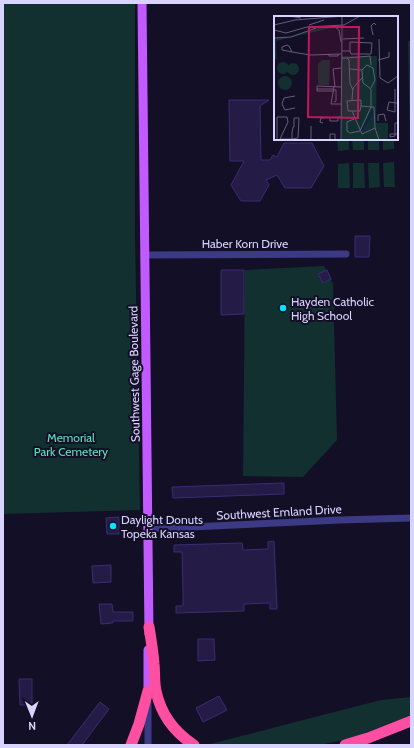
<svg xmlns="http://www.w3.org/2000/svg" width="414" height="748" font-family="Cabin,sans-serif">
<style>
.green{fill:#12302f}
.building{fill:#241b47;stroke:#3b2d73}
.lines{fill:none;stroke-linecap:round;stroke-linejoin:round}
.minor{stroke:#3d3a85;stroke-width:7}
.major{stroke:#c25bff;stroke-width:9}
.highway{stroke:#ff4fa3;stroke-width:11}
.poi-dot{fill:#00e5ff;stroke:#130f26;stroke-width:1.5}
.labels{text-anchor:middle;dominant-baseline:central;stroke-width:4;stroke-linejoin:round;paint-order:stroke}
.street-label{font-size:12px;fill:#d9d4ff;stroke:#130f26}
.poi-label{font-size:12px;fill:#d9d4ff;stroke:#130f26;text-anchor:start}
.park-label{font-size:12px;fill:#5fe0c0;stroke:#130f26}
.inset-river{fill:none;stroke:#0c2248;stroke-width:2}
.inset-road{fill:none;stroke:#625e7d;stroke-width:1}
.view{fill:#c2185b;fill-opacity:0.15;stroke:#c2185b;stroke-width:2}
.inset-edge{fill:none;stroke:#d9d4ff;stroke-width:2}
</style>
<rect width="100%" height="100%" fill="#130f26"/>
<g class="green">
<path d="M3 3H135V237L140 510 3 514Z"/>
<path d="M408 41H411V155H410Z"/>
<path d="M337 139H349V150L338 151Z"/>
<path d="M352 139H364V150H353Z"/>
<rect x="368" y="139" width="11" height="11"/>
<path d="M383 139H394V149L383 150Z"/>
<path d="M394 162 395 187H384L383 163Z"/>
<path d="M349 163 350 188H338V164Z"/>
<path d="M353 163H364L365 188H353Z"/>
<path d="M368 163H379L380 187 369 188Z"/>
<path d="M324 266 333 284 337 440 303 477 243 476 245 270Z"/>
<path d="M411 697V715L352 738 320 745H206L381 700Z"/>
</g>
<g class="building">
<path d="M229 100H269L260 106 261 160H270L273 155 277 157 284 143H312L324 166 311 188H285L277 175 266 180 269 185 260 201H241L231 185 244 161H230Z"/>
<path d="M355 236H370L369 257H355Z"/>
<path d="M221 270H244V314L221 315Z"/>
<path d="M327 270 331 279 323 283 318 274Z"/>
<path d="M284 483V494L173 498 172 487Z"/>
<path d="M119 517V534H107L106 518Z"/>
<path d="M274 541 277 609H270V603L244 604V611L176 613V606H183V592L182 552H174V545L242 543 243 550 268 549V542Z"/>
<path d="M111 565V582L93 583 92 566Z"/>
<path d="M99 604H112L113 612H133V621H113V623L101 624Z"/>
<path d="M198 639H214L215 660 198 661Z"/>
<path d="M19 679H32V705H20Z"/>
<path d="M219 696 227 710 203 722 196 708Z"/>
<path d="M100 702 109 709 82 745H67Z"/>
</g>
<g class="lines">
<g class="minor">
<path d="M144 255 346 254"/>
<path d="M148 529 340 520 411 518"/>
<path d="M148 703V745"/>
</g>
<g class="major">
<path d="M142 3 149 634"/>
<path d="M148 691V650"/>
</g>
<g class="highway">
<path d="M149 627C151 639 153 652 154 664 155 673 154 682 156 691 161 715 174 732 194 745"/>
<path d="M131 745 139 724 148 691"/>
<path d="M345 745 368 738 411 721"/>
</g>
</g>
<g class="poi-dot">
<circle cx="283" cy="308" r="4"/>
<circle cx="113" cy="526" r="4"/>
</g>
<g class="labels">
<g class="street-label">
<text x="245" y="243">Haber Korn Drive</text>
<text transform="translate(134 374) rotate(-91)">Southwest Gage Boulevard</text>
<text transform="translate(279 512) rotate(-3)">Southwest Emland Drive</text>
</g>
<g class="poi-label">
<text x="291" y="301">Hayden Catholic<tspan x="291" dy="14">High School</tspan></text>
<text x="121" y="519">Daylight Donuts<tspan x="121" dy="14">Topeka Kansas</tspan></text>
</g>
<g class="park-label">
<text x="71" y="437">Memorial<tspan x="71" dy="14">Park Cemetery</tspan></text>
</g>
</g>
<g transform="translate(274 16)">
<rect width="124" height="124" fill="#130f26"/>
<path d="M48 11H61L2 25 3 44 0 42V22H13ZM68 40H103L102 107H114V123H68ZM48 44H56L55 69H45L44 67V48ZM3 52a6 6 0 1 1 12 0a6 6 0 1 1-12 0ZM13 53a6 6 0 1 1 12 0a6 6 0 1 1-12 0ZM4 67a7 7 0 1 1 14 0a7 7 0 1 1-14 0Z" fill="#12302f"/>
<path class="inset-river" d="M86 117 99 95"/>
<path class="inset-road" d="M15 0 27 2M0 9 21 4 70 0M35 9 50 4M60 10 65 14 67 26M0 14 12 17 33 11 70 9 86 0M68 18V0M99 19 97 10 100 7 102 9M0 22 17 21 42 12M69 23 90 22M105 23 106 62 114 67 124 60M13 29 15 30 18 36 8 34V31ZM68 35H76L77 38H97L98 27 76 26V35M18 36 36 39 67 38M55 38V40H64V38M68 42H73L75 44 76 68 79 74M73 42 96 40 97 49M104 44 115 41V36M76 53 88 54 89 67 97 73V90M88 54 93 49 99 52 101 64 97 72M60 71 57 88H67M61 71 59 53 67 52M43 73H59M121 73V87M60 74H62V85L60 86M60 75H43V70L67 71M21 80 10 82 8 88 11 94 21 92M78 84 79 72 88 62M121 87V96L113 94 115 86 123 87M87 90V84L73 85 74 95H86L87 90 98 91M78 95 88 118 101 112M56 101V105H64V101M80 103 73 106V115L76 117 86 115 97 91H100L101 112 105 124M104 105V99L110 98 112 105M49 107 46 106 47 102 67 101M124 107H121V118H124M116 118H121V120L116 121ZM6 123H18L24 122 25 102H20V111H19L18 117V124M3 124V101H13L14 106 6 123M37 124V110M56 124V118H61V124M67 124 68 18M124 124V60"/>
<path class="view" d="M35 11H85L84 102 34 101Z"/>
<rect width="124" height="124" class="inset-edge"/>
</g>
<rect width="414" height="748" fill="none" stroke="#d9d4ff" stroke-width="8"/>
<g transform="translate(32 716) rotate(179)" stroke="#130f26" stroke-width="3" paint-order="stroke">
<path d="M0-3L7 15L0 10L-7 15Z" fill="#d9d4ff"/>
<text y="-6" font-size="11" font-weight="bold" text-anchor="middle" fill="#d9d4ff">N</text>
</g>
</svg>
